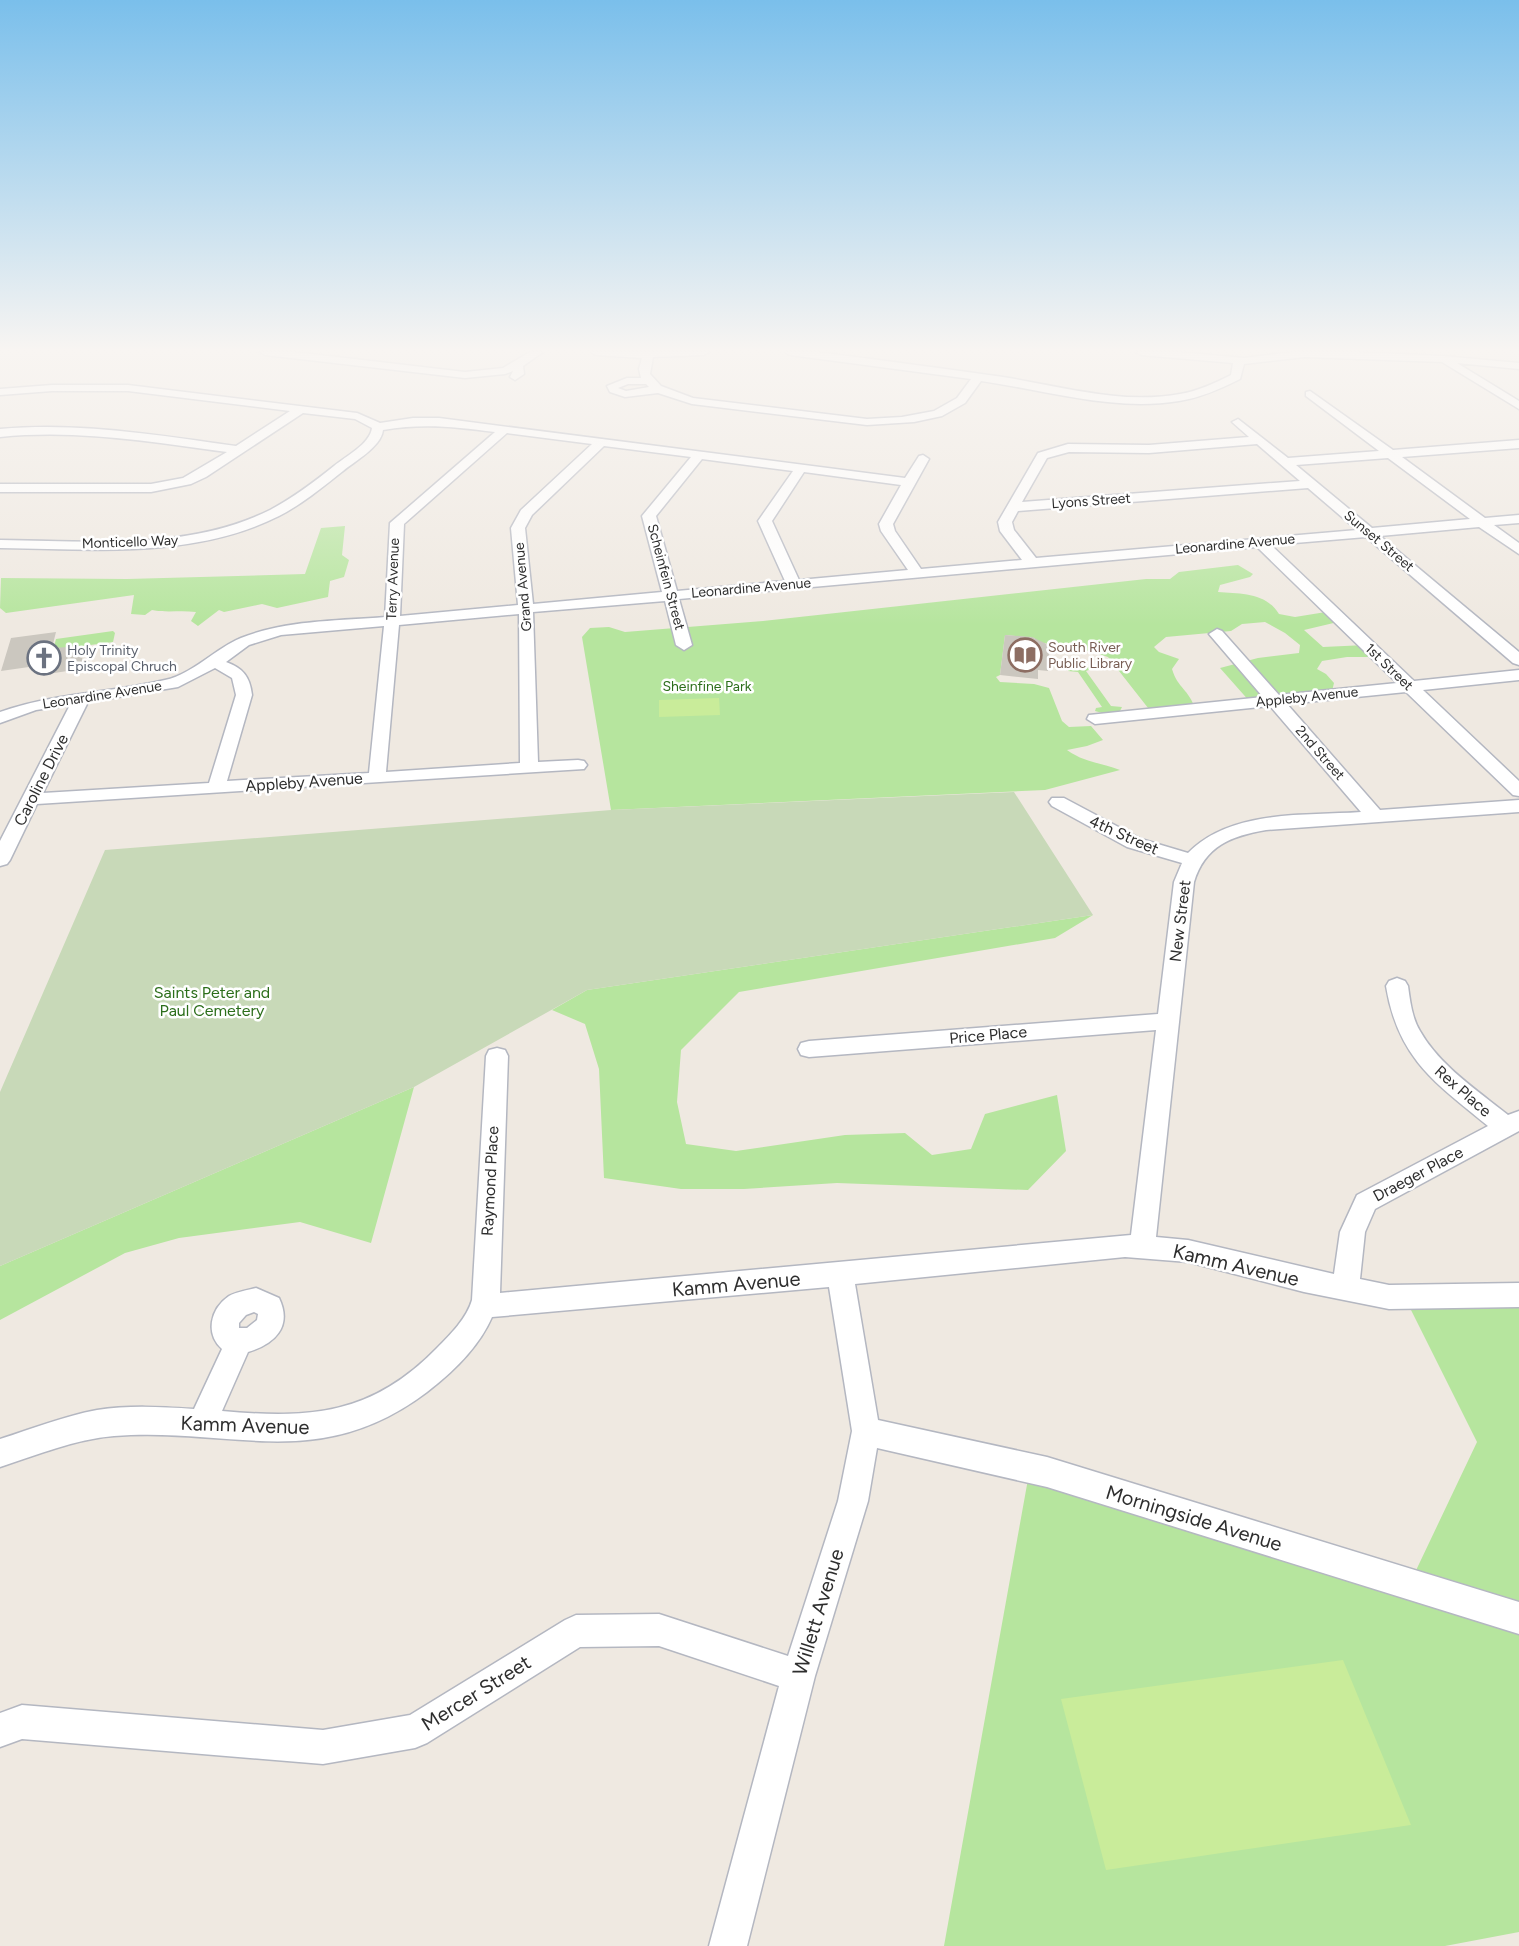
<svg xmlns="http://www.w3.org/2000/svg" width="1519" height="1946" font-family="Figtree,sans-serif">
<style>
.green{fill:#b6e59e}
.cemetery{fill:#c8d9b8}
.pitch{fill:#c9ec9a}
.building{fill:#cbc7bf}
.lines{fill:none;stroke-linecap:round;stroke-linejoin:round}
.minor-casing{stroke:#b4b7c1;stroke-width:3}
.minor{fill:#fff;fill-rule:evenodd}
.labels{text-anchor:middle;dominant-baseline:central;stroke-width:5;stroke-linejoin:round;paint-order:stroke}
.far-street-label{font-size:14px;fill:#2e2e2e;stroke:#fff}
.far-education-label{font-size:14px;fill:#785e54;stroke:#fff;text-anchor:start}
.far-worship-label{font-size:14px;fill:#5b616d;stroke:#fff;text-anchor:start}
.far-park-label{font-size:14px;fill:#2c6e1b;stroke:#fff}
.street-label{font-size:16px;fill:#2e2e2e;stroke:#fff}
.park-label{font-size:16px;fill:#2c6e1b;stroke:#fff}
.near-street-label{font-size:20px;fill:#2e2e2e;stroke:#fff}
</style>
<rect width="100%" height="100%" fill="#efe9e1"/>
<g class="green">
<path d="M345 526 342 555 349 560 344 577 330 581 328 597 277 608 262 604 224 612 219 610 198 626 191 621 196 612C180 610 167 613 152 610L145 615 131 614 134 595 6 613 0 608 1 578 127 579 305 574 321 528Z"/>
<path d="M1238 565 1253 574 1250 577 1220 585 1218 592C1241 594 1265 592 1279 614L1295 617 1332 611 1342 621 1304 630 1323 647 1366 645 1379 657H1347L1322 661 1317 669 1326 674 1334 683 1331 695 1251 703 1220 668 1258 658 1299 653 1300 645 1285 633 1265 622 1242 624 1231 631 1166 637 1154 647 1159 652 1179 659 1172 669C1178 689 1189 689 1195 709L1152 713 1108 657 1090 651 1057 649 1045 643 1035 644V638L1005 635 1000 675 996 677 1000 682 1034 684 1049 688 1062 721 1069 727 1091 726 1103 740 1087 746 1067 750C1085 763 1100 762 1120 770L1045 790 611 810 582 637 590 628 609 627 625 632 763 621 1146 579H1170L1179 572Z"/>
<path d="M113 631 115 633 113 642 53 650 56 639Z"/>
<path d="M1076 664 1094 668 1086 671 1111 706 1122 707 1120 711 1102 713 1095 711 1096 708 1102 707 1078 672 1068 671 1070 665Z"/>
<path d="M1093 915 1055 938 739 992 681 1050 677 1102 686 1144 736 1151 845 1135 905 1133 932 1155 971 1149 985 1114 1057 1095 1066 1151 1028 1190 837 1183 744 1189H681L604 1178 599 1069 585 1024 552 1010 587 990Z"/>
<path d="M414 1087 371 1243 300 1222 179 1238 125 1253 0 1320V1266Z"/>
<path d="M1519 1295V1932L1445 1946H944L1030 1468 1410 1583 1477 1442 1404 1296Z"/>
</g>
<path class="cemetery" d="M1014 792 1093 915 587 990 414 1087 0 1266V1092L105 850 611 810Z"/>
<g class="pitch">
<path d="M719 698 720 715 659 717V700Z"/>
<path d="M1343 1660 1411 1825 1106 1870 1061 1699Z"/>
</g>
<g class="building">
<path d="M56 632 52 648 85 646 80 669 48 674 50 664 1 671 11 638Z"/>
<path d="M1005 635 1032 637 1057 649 1049 654 1048 671 1038 670V679L1000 675Z"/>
</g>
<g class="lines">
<defs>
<g id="minor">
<path d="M260 352H294L465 372 503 368 530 352H543L523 366 524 374 515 380 510 377 513 371 505 374 465 378 265 355Z"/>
<path d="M591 352H709L704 355 653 357 650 374 661 386 693 398 867 419 902 417 934 411 957 398 971 379 790 355 785 352H817C879 360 941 368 1003 377 1061 386 1121 405 1180 394 1198 391 1215 383 1231 375L1233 363 1141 355 1136 352H1179L1244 358 1293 352H1355L1443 356 1519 363V369L1457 363 1519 401V409L1442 362 1305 357 1244 364 1240 379C1220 389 1200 398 1179 401 1114 412 1045 390 981 381L965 403 942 416 914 422 867 425 692 404 658 393 625 397 610 392 607 386 627 378H641L639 369 642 358 596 355ZM628 384H646L649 387 626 391 618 388Z"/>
<path d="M52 385H128L357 413 380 423 413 418H439L905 478 919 456 923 455 929 459 893 524 895 531 921 569 1022 560 1000 531 998 522 1038 453 1068 444 1149 445 1249 437 1232 422 1238 419 1288 458 1379 451 1306 396V392L1310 391 1393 450 1519 440V448L1402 457 1485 518 1519 515V523L1494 525 1519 543V554L1479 527 1380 536 1519 652V665L1513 663 1366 537 1271 545 1414 681 1519 670V680L1423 690 1519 781V796L1513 795 1406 692 1287 704 1380 810 1519 800V812L1266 830C1231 836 1205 846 1194 882L1156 1237 1188 1240 1334 1274 1340 1232 1357 1195 1488 1126C1434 1082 1398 1058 1386 986L1389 981 1397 978 1405 981 1408 986C1410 1001 1412 1018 1420 1031 1440 1066 1477 1090 1508 1115L1519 1111V1131L1375 1209 1365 1232 1360 1279 1389 1285 1519 1283V1307L1389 1309 1304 1292 1188 1262 1125 1257 855 1284 878 1420 1047 1457 1519 1602V1634L1047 1487 877 1448 868 1501 815 1676 747 1946H709L779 1686 659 1646 580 1647 427 1743 415 1748 323 1764 22 1739 0 1747V1713L22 1705 323 1730 410 1715 565 1620 576 1615 659 1614 788 1656 838 1501 852 1431 829 1287 492 1317C479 1347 452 1373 427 1392 318 1474 234 1427 114 1436 75 1439 37 1455 0 1467V1439C32 1429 64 1416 97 1410 129 1405 162 1407 194 1409L222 1349C205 1334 210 1309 229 1296 236 1292 248 1290 256 1288L279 1298C293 1327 274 1344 248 1352L222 1411C310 1419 372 1415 437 1348 450 1335 467 1318 472 1300L486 1056 489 1050 497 1048 505 1050 508 1056 500 1293 1131 1235 1156 1030 809 1057 801 1055 798 1049 801 1043 809 1041 1158 1014 1174 882 1182 863 1127 847 1052 806 1049 802 1052 798H1064L1141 839 1188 853C1231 809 1305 816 1361 812L1270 706 1095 724 1087 719 1089 715 1263 697 1209 634 1217 629 1222 631 1279 695 1397 683 1257 547 679 599 692 645 684 650 676 645 665 601 533 612 538 762 578 760 584 761 587 765 584 769 37 804 10 860 7 864 0 866V841L70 705 36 710 0 723V712C54 693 110 693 165 680 193 674 216 648 241 638 286 620 337 621 385 617L390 523 495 432C455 427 424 423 383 430 381 447 355 461 343 471 323 487 302 504 279 516 193 559 93 549 0 548V540C90 541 187 551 270 510 293 498 314 482 334 466 346 456 370 444 372 428L355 419 303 413 206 477 191 484 151 492H0V484H151L183 478 227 452C151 442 77 429 0 437V429C80 422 157 435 236 446L290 411 128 391H52L0 395V389ZM507 433 592 444 521 510 511 528 518 605 400 616 404 524ZM1257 444 1300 481 1022 502 1047 458 1069 452 1149 453ZM604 446 691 457 642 516 662 592 533 604 525 528 532 515ZM1388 458 1470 519 1372 528 1296 465ZM702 459 793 471 758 521 785 581 677 591 656 516ZM804 472 901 485 879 524 881 531 908 570 799 580 772 521ZM1308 488 1357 530 1036 558 1014 530 1012 522 1018 511ZM519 614 520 763 386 772 399 625ZM384 626 369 773 227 781 252 695C250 677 243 668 226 662L249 645 281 635ZM215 668 232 678 236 695 209 783 43 793 88 702 178 687ZM254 1312 258 1314 257 1320 247 1328H239V1323L246 1315Z"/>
</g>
</defs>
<use href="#minor" class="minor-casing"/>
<use href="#minor" class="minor"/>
</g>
<linearGradient id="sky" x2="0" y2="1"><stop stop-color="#7abfeb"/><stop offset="0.56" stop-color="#f8f5f2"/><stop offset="1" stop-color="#f8f5f2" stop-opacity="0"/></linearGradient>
<rect width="1519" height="625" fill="url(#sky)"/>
<defs>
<symbol id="library-ring" viewBox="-11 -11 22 22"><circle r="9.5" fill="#fff" stroke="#8d6e63" stroke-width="1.5"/><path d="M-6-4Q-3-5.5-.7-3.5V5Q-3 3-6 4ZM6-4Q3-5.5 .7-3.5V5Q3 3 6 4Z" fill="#8d6e63"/></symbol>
<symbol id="church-ring" viewBox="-11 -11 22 22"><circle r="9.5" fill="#fff" stroke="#6b7280" stroke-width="1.5"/><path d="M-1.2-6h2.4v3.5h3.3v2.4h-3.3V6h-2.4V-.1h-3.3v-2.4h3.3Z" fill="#6b7280"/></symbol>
</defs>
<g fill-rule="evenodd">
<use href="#library-ring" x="1006" y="636" width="38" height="38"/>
<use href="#church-ring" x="25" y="639" width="38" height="38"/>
</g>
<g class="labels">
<g class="far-street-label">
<text transform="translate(1091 501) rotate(-4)">Lyons Street</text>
<text transform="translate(1379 541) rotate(40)">Sunset Street</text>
<text transform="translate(130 542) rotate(-2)">Monticello Way</text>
<text transform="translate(1235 544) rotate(-5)">Leonardine Avenue</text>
<text transform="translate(666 577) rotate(75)">Scheinfein Street</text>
<text transform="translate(393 579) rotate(-88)">Terry Avenue</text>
<text transform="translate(523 587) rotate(-95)">Grand Avenue</text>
<text transform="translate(751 588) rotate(-5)">Leonardine Avenue</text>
<text transform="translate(1389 667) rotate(44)">1st Street</text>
<text transform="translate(102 695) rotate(-9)">Leonardine Avenue</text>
<text transform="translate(1307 697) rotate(-6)">Appleby Avenue</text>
<text transform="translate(1320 753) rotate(49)">2nd Street</text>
</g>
<g class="far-education-label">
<text x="1048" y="647">South River<tspan x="1048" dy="16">Public Library</tspan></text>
</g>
<g class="far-worship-label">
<text x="67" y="650">Holy Trinity<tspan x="67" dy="16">Episcopal Chruch</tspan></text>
</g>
<g class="far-park-label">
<text x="707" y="686">Sheinfine Park</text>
</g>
<g class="street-label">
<text transform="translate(41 780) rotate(-63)">Caroline Drive</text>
<text transform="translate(304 782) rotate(-4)">Appleby Avenue</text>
<text transform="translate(1124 835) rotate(24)">4th Street</text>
<text transform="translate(1180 921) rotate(-83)">New Street</text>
<text transform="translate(988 1035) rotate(-5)">Price Place</text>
<text transform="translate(1463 1091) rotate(41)">Rex Place</text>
<text transform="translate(1418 1174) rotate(-28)">Draeger Place</text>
<text transform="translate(490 1181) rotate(-87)">Raymond Place</text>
</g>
<g class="park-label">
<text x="212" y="992">Saints Peter and<tspan x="212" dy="18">Paul Cemetery</tspan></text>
</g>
<g class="near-street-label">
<text transform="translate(1236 1265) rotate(13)">Kamm Avenue</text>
<text transform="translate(736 1284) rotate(-5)">Kamm Avenue</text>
<text transform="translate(245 1425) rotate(2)">Kamm Avenue</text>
<text transform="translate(1194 1518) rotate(17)">Morningside Avenue</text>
<text transform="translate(818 1612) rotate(-73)">Willett Avenue</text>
<text transform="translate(476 1693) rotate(-32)">Mercer Street</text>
</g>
</g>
</svg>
